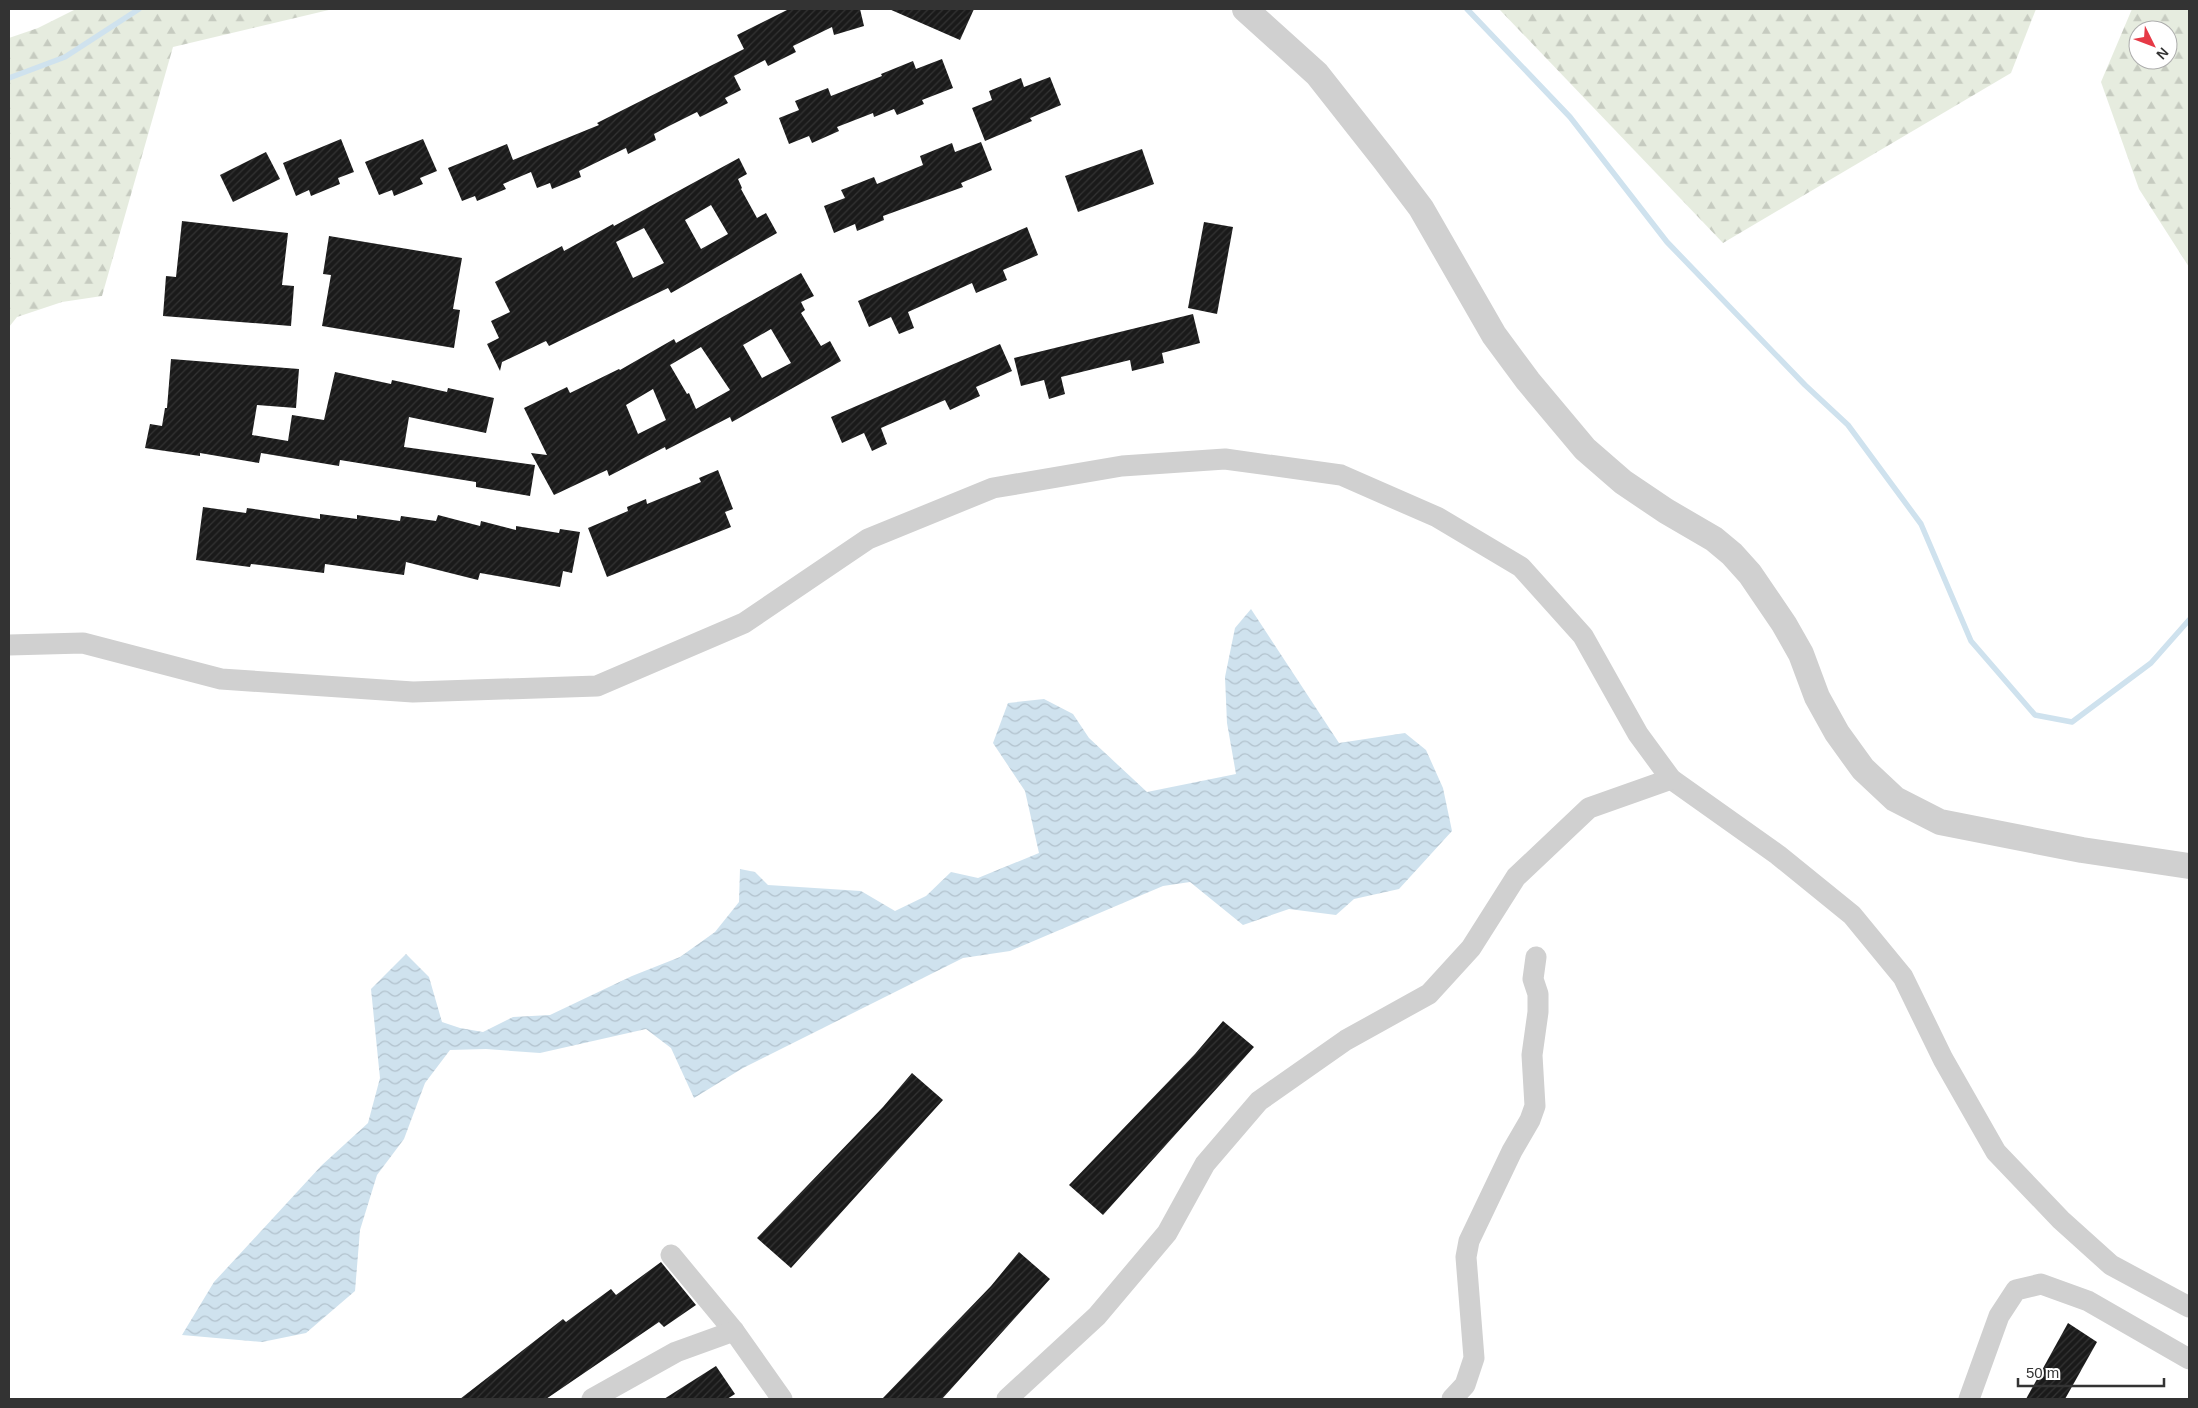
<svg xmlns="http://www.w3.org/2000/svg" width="2198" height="1408" font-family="Arial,sans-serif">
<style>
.forest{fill:url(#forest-firs);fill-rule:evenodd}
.water{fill:url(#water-waves)}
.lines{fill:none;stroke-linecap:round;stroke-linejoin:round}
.stream{stroke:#cfe2ee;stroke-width:5.5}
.building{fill:url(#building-hatch);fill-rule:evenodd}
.minor{stroke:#d0d0d0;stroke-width:21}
.tertiary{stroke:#d0d0d0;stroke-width:26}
</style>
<defs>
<pattern id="forest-firs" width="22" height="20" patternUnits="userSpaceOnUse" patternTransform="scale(1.25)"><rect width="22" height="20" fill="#e6ecdf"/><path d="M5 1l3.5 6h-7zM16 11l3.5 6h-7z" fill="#c6cbc0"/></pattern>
<pattern id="water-waves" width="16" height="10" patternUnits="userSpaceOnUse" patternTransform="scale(1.25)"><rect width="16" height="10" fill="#cfe2ee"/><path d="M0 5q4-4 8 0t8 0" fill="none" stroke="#b2c2cd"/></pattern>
<pattern id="building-hatch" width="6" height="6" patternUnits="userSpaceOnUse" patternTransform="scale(1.25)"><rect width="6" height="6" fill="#1a1a1a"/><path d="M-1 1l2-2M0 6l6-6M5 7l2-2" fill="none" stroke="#333"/></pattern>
</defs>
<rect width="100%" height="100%" fill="#fff"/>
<g class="forest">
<path d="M76 9H333L173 47 102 296 62 302 17 317 9 327V38L38 28Z"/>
<path d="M1499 9H2036L2011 73 1723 243Z"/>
<path d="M2132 9H2189V267L2139 189 2101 82ZM2138 30H2168V60H2138Z"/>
</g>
<path class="water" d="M1251 609 1339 743 1405 733 1426 750 1443 788 1452 831 1399 889 1354 899 1336 915 1289 909 1243 925 1190 882 1163 886 1010 951 963 958 743 1068 694 1098 671 1048 646 1029 540 1053 486 1049 450 1050 425 1083 404 1139 377 1175 360 1230 355 1291 306 1333 262 1342 182 1335 214 1282 321 1166 368 1123 380 1078 371 989 406 954 429 977 442 1022 460 1028 483 1032 513 1017 550 1015 632 976 680 957 715 932 739 902 740 869 755 872 768 885 861 891 895 911 926 896 951 872 978 878 1039 853 1025 791 993 743 1008 703 1044 699 1073 714 1089 738 1147 792 1236 774 1227 723 1225 677 1235 628Z"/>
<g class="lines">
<g class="stream">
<path d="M1467 9 1570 117 1667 242 1805 385 1848 425 1921 524 1971 641 2035 715 2072 722 2151 663 2189 620"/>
<path d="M9 78 65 57 139 9"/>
</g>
</g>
<g class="building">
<path d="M789 9H860L864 26 834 35 832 27 793 46 796 52 768 66 765 60 734 76 741 90 725 98 728 103 700 117 697 112 669 126 654 134 656 140 628 154 626 148 579 171 581 177 552 189 550 183 537 188 531 172 503 184 506 189 477 201 475 196 462 201 448 168 507 144 513 160 599 125 597 123 744 49 737 35Z"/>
<path d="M889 9H974L960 40Z"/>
<path d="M942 59 953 88 922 100 924 104 897 115 894 109 874 117 873 113 837 127 839 131 812 143 809 136 789 144 779 118 799 110 795 101 828 88 831 96 882 76 881 74 913 61 916 69Z"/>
<path d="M1050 77 1061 105 1030 118 1032 121 985 141 972 108 992 100 989 91 1021 78 1024 87Z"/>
<path d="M341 139 354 172 338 178 340 184 311 196 309 190 296 196 283 163Z"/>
<path d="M423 139 437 171 420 178 423 184 394 196 392 190 379 195 365 162Z"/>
<path d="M981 142 992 170 961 183 963 187 883 216 884 220 857 231 855 224 834 233 824 206 845 198 841 190 874 177 877 184 923 165 920 156 952 143 955 152Z"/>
<path d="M1142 149 1154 184 1078 212 1065 176Z"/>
<path d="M266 152 280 179 233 202 220 175Z"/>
<path d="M739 158 747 174 738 179 742 188 741 189 757 218 766 213 777 233 671 293 668 288 549 346 546 341 502 362 500 371 487 344 499 338 491 321 510 312 495 282 562 246 564 251 613 224 614 226ZM711 205 728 234 701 249 685 220ZM644 228 664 263 633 278 616 242Z"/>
<path d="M182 221 288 233 282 285 294 286 291 326 163 316 166 276 176 277Z"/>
<path d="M1204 222 1233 227 1217 314 1188 308Z"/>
<path d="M1027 227 1038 255 1003 270 1007 280 976 293 972 283 908 312 914 328 899 334 891 317 869 327 858 301Z"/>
<path d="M329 236 462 258 453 309 460 310 454 348 322 326 331 275 323 274Z"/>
<path d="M801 273 814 296 801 302 805 310 801 313 821 346 830 341 841 361 732 422 730 417 666 450 665 447 609 476 607 470 554 495 531 453 547 455 524 408 567 387 570 393 619 369 620 370 674 339 676 343ZM771 329 791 363 762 378 743 345ZM701 347 730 390 696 409 689 393 687 394 670 365ZM653 389 666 420 638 434 626 405Z"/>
<path d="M1193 314 1200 343 1162 353 1164 363 1132 371 1130 360 1061 377 1065 394 1049 399 1044 380 1021 386 1014 358Z"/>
<path d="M1000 344 1012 371 976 387 980 396 950 410 945 400 881 428 887 444 872 451 864 433 842 443 831 417Z"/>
<path d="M171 359 299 369 296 408 257 405 252 435 288 441 292 415 324 420 335 372 391 384 392 380 447 392 448 388 494 398 486 433 409 417 404 447 535 465 530 496 476 487V482L340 460 339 466 261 453 259 463 200 453V456L145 448 150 424 162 426 165 408H167Z"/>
<path d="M718 470 733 509 725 512 731 527 607 577 588 528 628 511 627 507 646 499 647 504 701 482 699 478Z"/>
<path d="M203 507 246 513 247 508 320 519V514L357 519V515L400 521 401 516 436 521 438 515 480 526 481 521 516 530V526L559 533 560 529 580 532 572 573 563 571 560 587 480 573 478 580 406 562 404 575 325 564 324 573 251 564 250 567 196 560Z"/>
<path d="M1223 1021 1254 1047 1103 1215 1069 1185 1195 1054Z"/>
<path d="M912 1073 943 1100 791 1268 757 1238 883 1107Z"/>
<path d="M1019 1252 1050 1279 942 1399H882L991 1286Z"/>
<path d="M661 1262 696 1305 664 1327 659 1322 546 1399H460L563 1319 566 1322 611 1289 616 1295Z"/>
<path d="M2068 1323 2097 1342 2065 1399H2026Z"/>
<path d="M716 1366 735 1394 727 1399H664Z"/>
</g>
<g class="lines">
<g class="minor">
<path d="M9 645 83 643 221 679 413 692 597 686 744 623 868 539 993 488 1122 466 1225 459 1341 475 1437 517 1521 567 1583 636 1638 734 1671 779 1778 855 1852 915 1903 977 1943 1059 1996 1152 2061 1220 2111 1265 2189 1307"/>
<path d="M671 1255 734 1331 782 1399"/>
<path d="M592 1399 676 1352 734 1331"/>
<path d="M1007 1399 1097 1316 1167 1233 1205 1164 1259 1101 1346 1040 1429 994 1471 948 1516 877 1589 808 1671 779"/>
<path d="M1452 1399 1465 1385 1474 1358 1466 1257 1469 1241 1512 1151 1530 1120 1535 1106 1532 1055 1538 1012V994L1533 979 1536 957"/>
<path d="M1969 1399 1999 1316 2016 1290 2041 1284 2088 1301 2189 1359"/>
</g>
<path class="tertiary" d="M1245 9 1317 74 1384 159 1421 208 1494 335 1528 381 1585 449 1623 482 1666 511 1714 539 1732 554 1750 574 1784 624 1801 654 1817 697 1837 733 1863 769 1895 799 1940 822 2082 850 2189 866"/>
</g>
<rect width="2198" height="1408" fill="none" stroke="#333333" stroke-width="20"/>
<g transform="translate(2153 45) rotate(132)"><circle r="24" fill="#ffffff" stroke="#adadad"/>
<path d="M0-4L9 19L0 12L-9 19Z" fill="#e63946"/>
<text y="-8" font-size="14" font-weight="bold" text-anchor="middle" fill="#333333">N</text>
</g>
<path d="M2018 1378v8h146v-8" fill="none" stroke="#333333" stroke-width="2.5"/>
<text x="2026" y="1378" font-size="15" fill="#333333" stroke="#ffffff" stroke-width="4" paint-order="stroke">50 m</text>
</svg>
